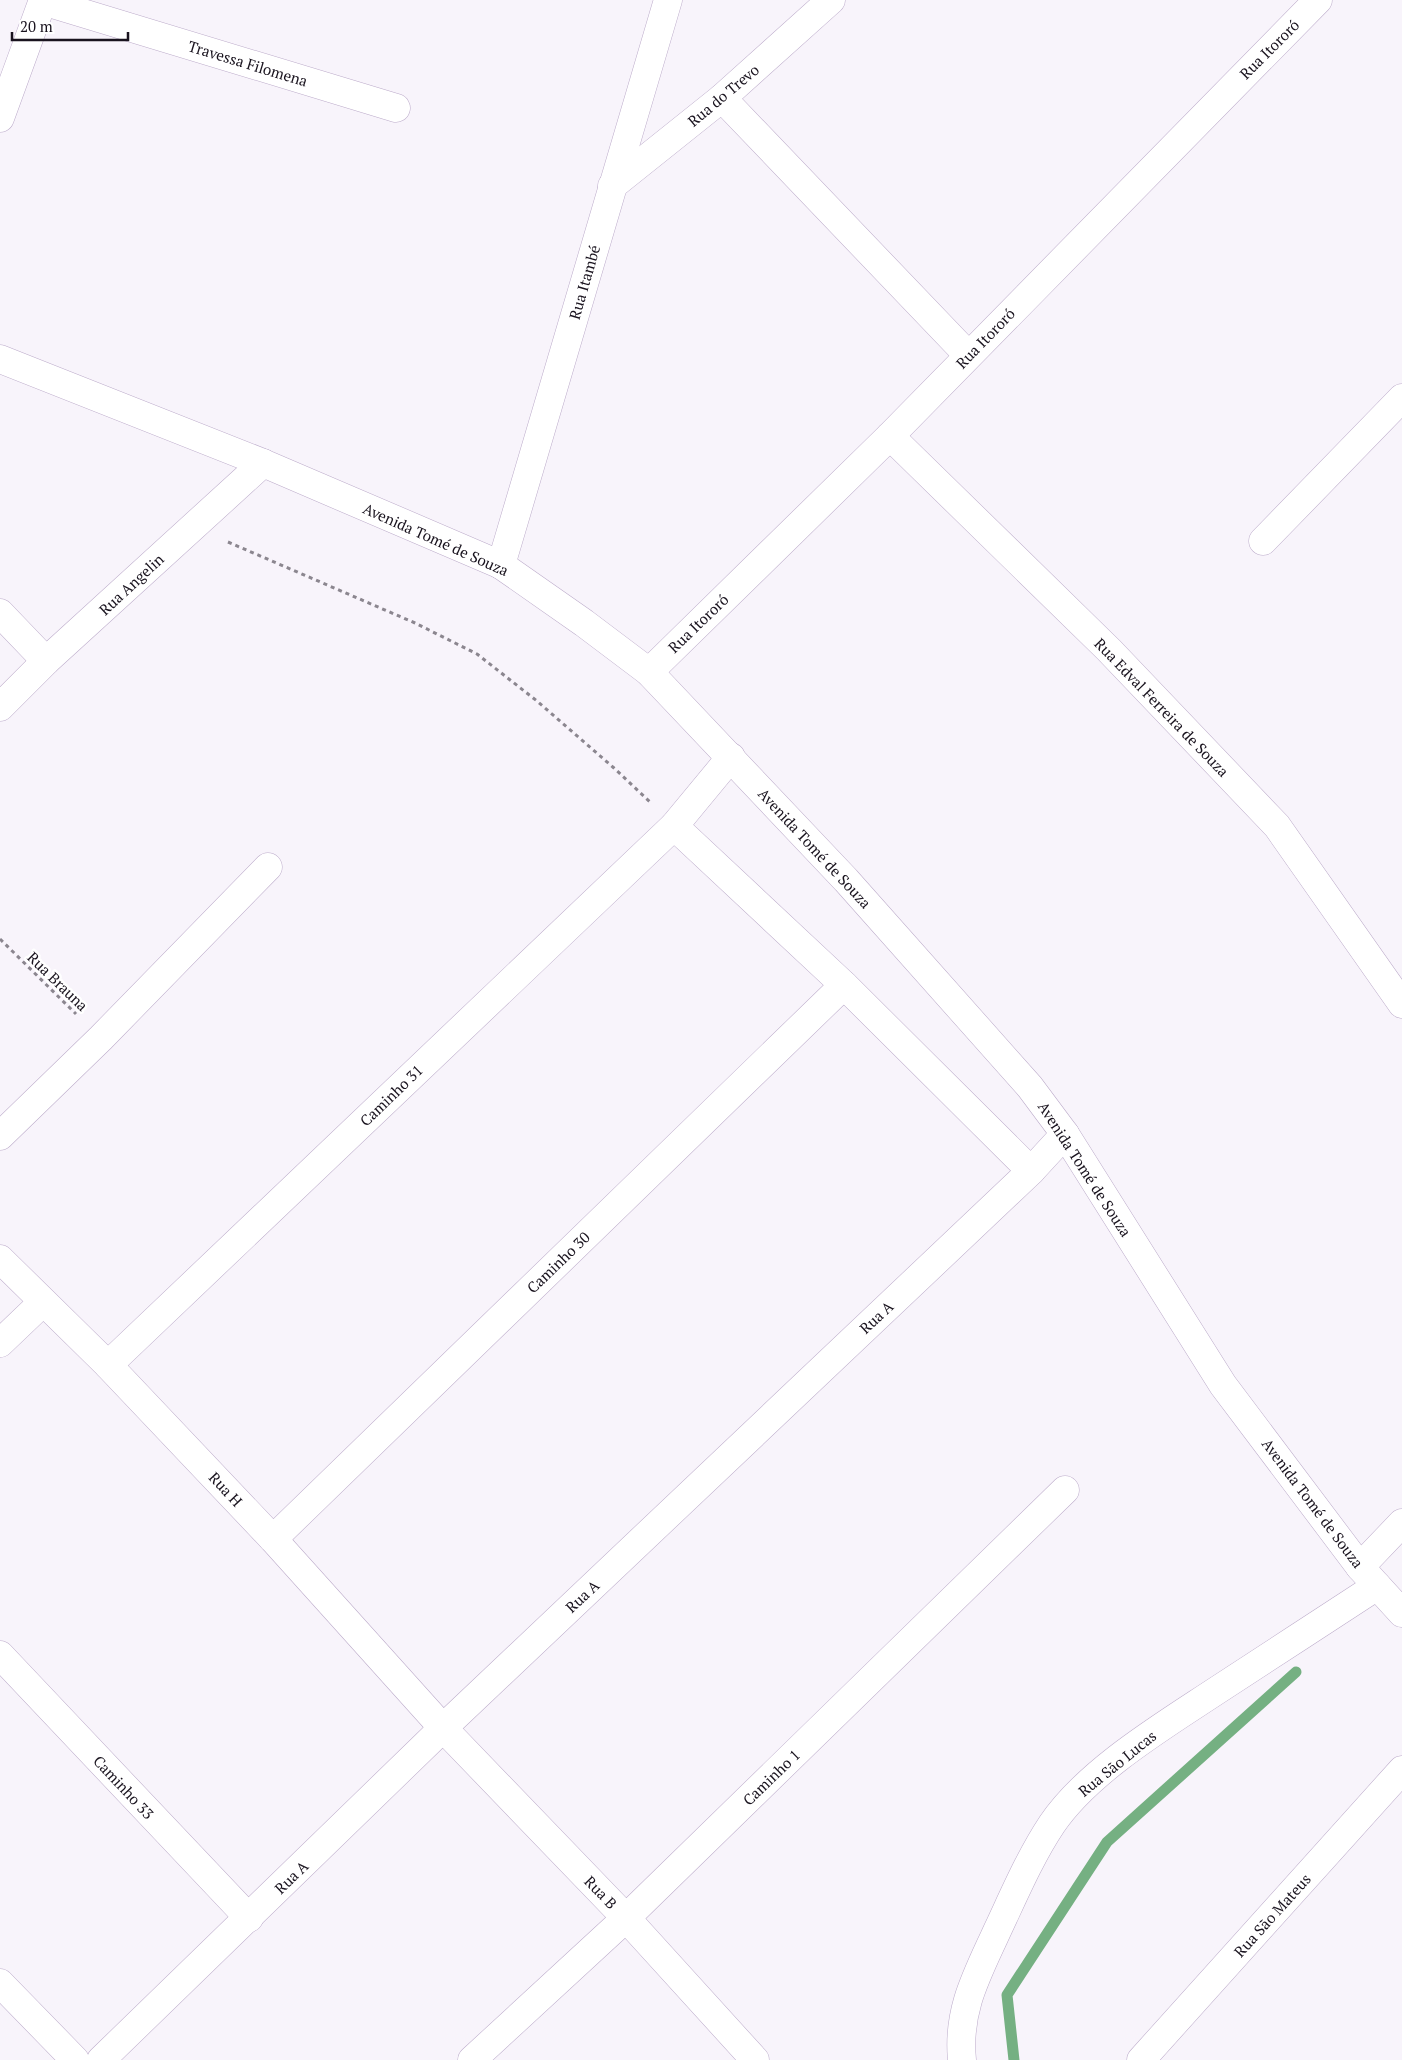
<svg xmlns="http://www.w3.org/2000/svg" width="1402" height="2060" font-family="'PT Serif',serif">
<style>
.lines{fill:none;stroke-linecap:round;stroke-linejoin:round}
.stream{stroke:#75b082;stroke-width:11}
.minor-casing{stroke:#bcabca;stroke-width:29}
.path{stroke:#8b868f;stroke-width:3;stroke-dasharray:4 4;stroke-linecap:butt}
.minor{stroke:#fff;stroke-width:28}
.labels{text-anchor:middle;dominant-baseline:central;stroke-width:5;stroke-linejoin:round;paint-order:stroke}
.street-label{font-size:15px;fill:#19131e;stroke:#fff}
</style>
<rect width="100%" height="100%" fill="#f8f4fb"/>
<g class="lines">
<path class="stream" d="M1014 2060 1007 1995 1107 1842 1296 1672"/>
<defs>
<g id="minor">
<path d="M43 1 396 108"/>
<path d="M722 98 968 355"/>
<path d="M0 118 43 0"/>
<path d="M612 186 722 98 831 0"/>
<path d="M0 359 263 463 501 565 584 623 649 672 846 880 1030 1087 1065 1134 1223 1385 1360 1567 1402 1613"/>
<path d="M890 436 1109 650 1277 826 1402 1004"/>
<path d="M1263 541 1402 398"/>
<path d="M501 565 668 0"/>
<path d="M0 613 46 661"/>
<path d="M649 672 890 436 1318 0"/>
<path d="M0 707 46 661 263 463"/>
<path d="M674 826 844 985 1031 1171"/>
<path d="M0 1136 101 1038 268 867"/>
<path d="M0 1259 108 1365 273 1539 443 1728 626 1918 755 2060"/>
<path d="M0 1343 43 1302"/>
<path d="M108 1365 674 826 731 757"/>
<path d="M273 1539 844 985"/>
<path d="M1360 1567 1402 1523"/>
<path d="M0 1655 249 1918"/>
<path d="M0 1983 75 2060"/>
<path d="M101 2060 443 1728 1031 1171 1065 1134"/>
<path d="M472 2060 626 1918 1065 1490"/>
<path d="M962 2060C957 2010 977 1975 997 1931 1014 1895 1030 1857 1052 1824 1088 1771 1163 1726 1216 1691 1270 1656 1323 1621 1377 1586"/>
<path d="M1141 2060 1402 1770"/>
</g>
</defs>
<use href="#minor" class="minor-casing"/>
<g class="path">
<path d="M228 542 415 623 477 654 537 701 614 768 650 802"/>
<path d="M0 939 76 1014"/>
</g>
<use href="#minor" class="minor"/>
</g>
<g class="labels">
<g class="street-label">
<text transform="translate(1269 49) rotate(-45)">Rua Itororó</text>
<text transform="translate(248 63) rotate(17)">Travessa Filomena</text>
<text transform="translate(723 95) rotate(-40)">Rua do Trevo</text>
<text transform="translate(584 282) rotate(-74)">Rua Itambé</text>
<text transform="translate(985 338) rotate(-46)">Rua Itororó</text>
<text transform="translate(436 539) rotate(24)">Avenida Tomé de Souza</text>
<text transform="translate(131 584) rotate(-43)">Rua Angelin</text>
<text transform="translate(698 623) rotate(-44)">Rua Itororó</text>
<text transform="translate(1162 707) rotate(46)">Rua Edval Ferreira de Souza</text>
<text transform="translate(815 848) rotate(47)">Avenida Tomé de Souza</text>
<text transform="translate(58 981) rotate(44)">Rua Brauna</text>
<text transform="translate(391 1095) rotate(-44)">Caminho 31</text>
<text transform="translate(1085 1169) rotate(57)">Avenida Tomé de Souza</text>
<text transform="translate(558 1262) rotate(-44)">Caminho 30</text>
<text transform="translate(876 1317) rotate(-43)">Rua A</text>
<text transform="translate(226 1489) rotate(47)">Rua H</text>
<text transform="translate(1313 1503) rotate(53)">Avenida Tomé de Souza</text>
<text transform="translate(582 1596) rotate(-43)">Rua A</text>
<text transform="translate(1117 1763) rotate(-39)">Rua São Lucas</text>
<text transform="translate(771 1777) rotate(-44)">Caminho 1</text>
<text transform="translate(124 1787) rotate(47)">Caminho 33</text>
<text transform="translate(291 1877) rotate(-44)">Rua A</text>
<text transform="translate(601 1892) rotate(46)">Rua B</text>
<text transform="translate(1272 1915) rotate(-48)">Rua São Mateus</text>
</g>
</g>
<path d="M12 32v8h116v-8" fill="none" stroke="#19131e" stroke-width="2.5"/>
<text x="20" y="32" font-size="15" fill="#19131e" stroke="#ffffff" stroke-width="4" paint-order="stroke">20 m</text>
</svg>
